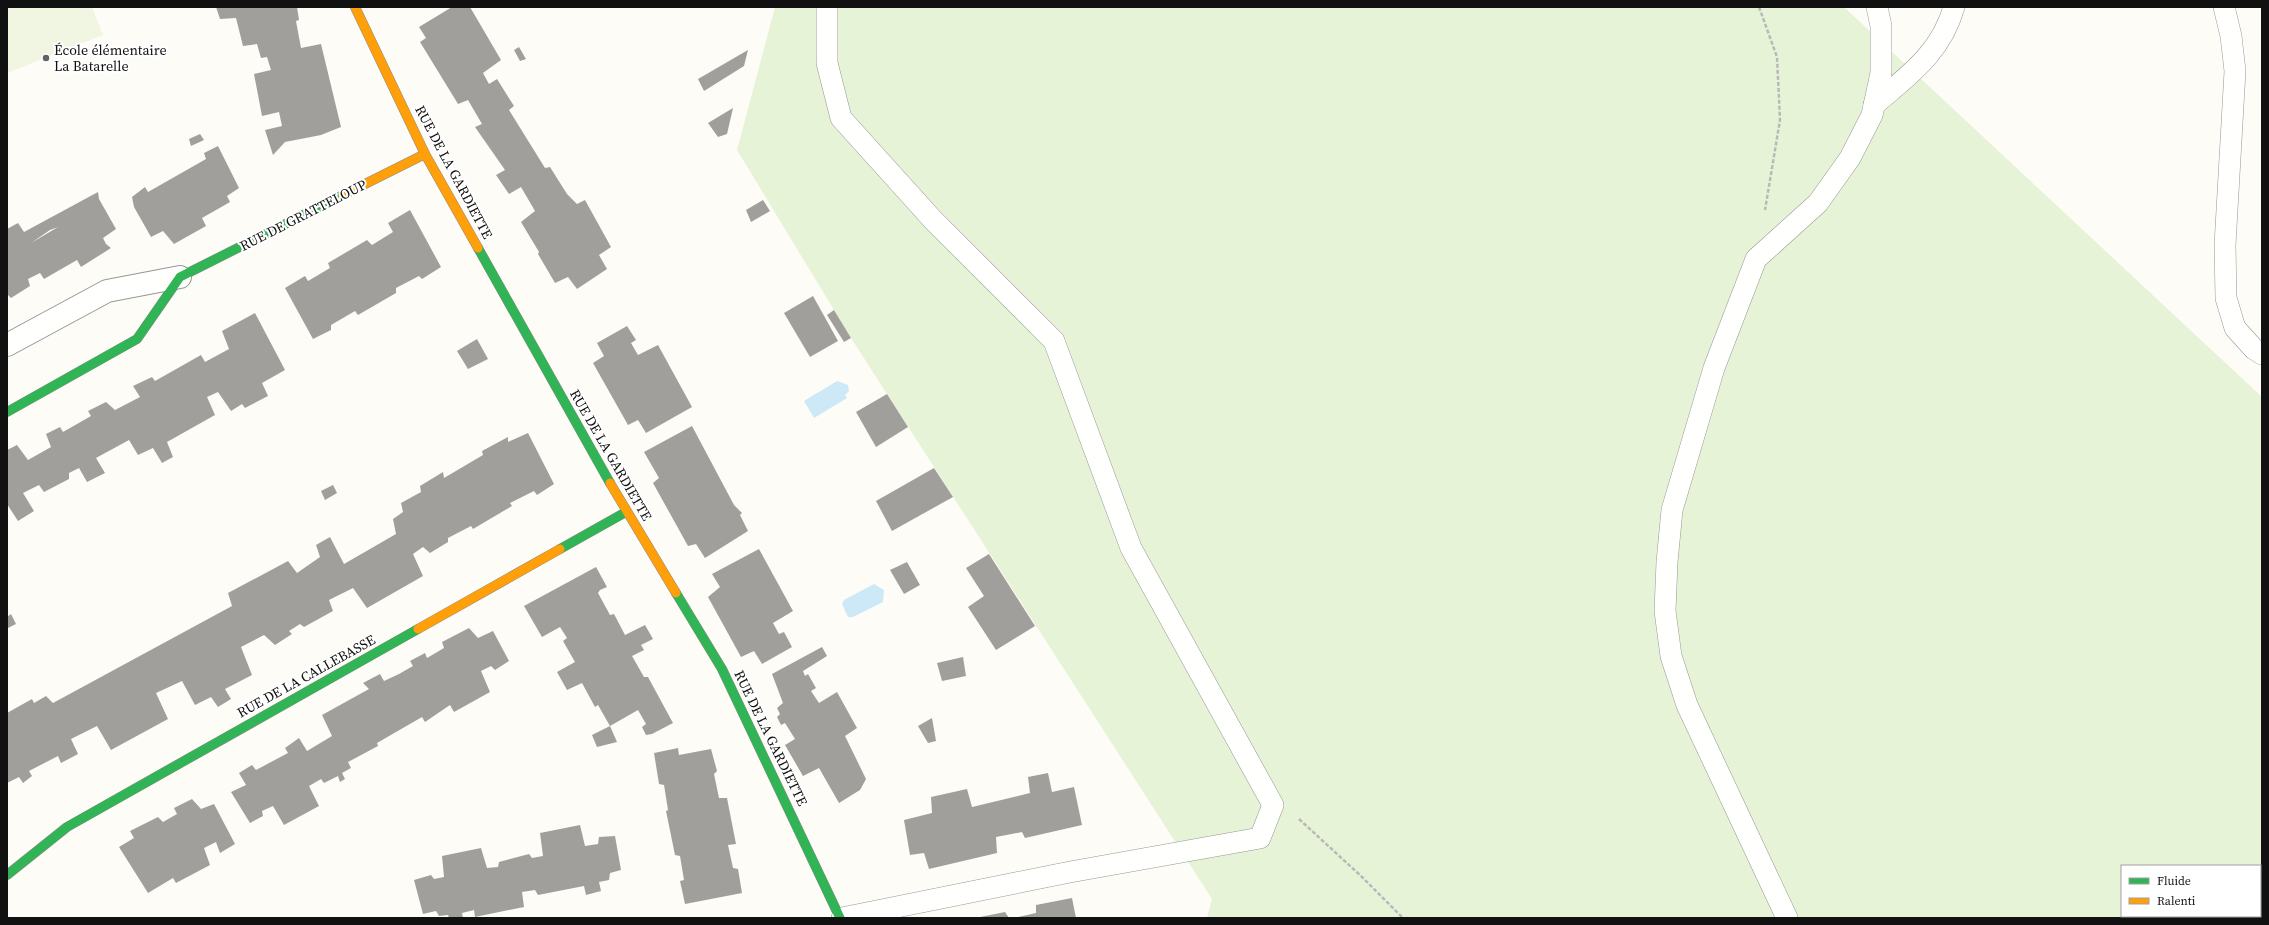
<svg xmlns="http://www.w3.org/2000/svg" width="2269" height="925" font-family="'Source Serif 4',serif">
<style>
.green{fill:#e7f3d7;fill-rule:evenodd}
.pitch{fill:#f0f6e1}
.water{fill:#cde8f7}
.building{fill:#a19f9c;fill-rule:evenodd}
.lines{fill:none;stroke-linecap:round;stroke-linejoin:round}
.lane-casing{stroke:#979795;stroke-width:22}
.street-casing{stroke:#979795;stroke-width:24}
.fast-casing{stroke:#8e8d8b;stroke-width:10}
.slow-casing{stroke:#8e8d8b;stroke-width:10}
.path{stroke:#b9b9b8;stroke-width:2.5;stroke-dasharray:4 2;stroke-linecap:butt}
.lane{stroke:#fffffe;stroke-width:21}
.street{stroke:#fffffe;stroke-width:22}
.fast{stroke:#30b455;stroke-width:9}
.slow{stroke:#ff9f0a;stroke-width:9}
.poi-dot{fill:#646362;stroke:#fff;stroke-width:1.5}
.labels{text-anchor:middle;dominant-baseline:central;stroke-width:4;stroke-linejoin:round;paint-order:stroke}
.poi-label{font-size:14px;fill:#111;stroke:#fff;text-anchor:start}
.street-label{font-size:14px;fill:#111;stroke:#fff}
</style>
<rect width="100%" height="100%" fill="#fdfcf7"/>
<path class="green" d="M775 7H1844L2262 397V918H1207L1212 899 851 338 737 150ZM2122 866H2260V916H2122Z"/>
<path class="pitch" d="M7 7H92L103 35 7 73Z"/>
<g class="water">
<path d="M837 381 848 385 849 391 845 395 847 398 814 418 804 401Z"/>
<path d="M874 584 884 590 883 602 853 617H848L842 604 844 600Z"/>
</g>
<g class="building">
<path d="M216 7H297L299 20 296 21 301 48 321 44 341 127 321 135 285 142 273 155 265 130 282 126 279 112 262 116 254 74 271 70 267 57 261 58 257 44 243 46 236 18 220 19Z"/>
<path d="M452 7H470L501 60 483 73 489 84 497 79 514 106 509 110 545 168 550 167 567 194 577 204 585 200 611 247 599 255 607 269 577 289 568 277 555 283 538 254 539 252 521 222 535 211 521 187 509 194 496 175 505 170 475 127 482 124 468 100 458 104 420 42 426 38 419 27Z"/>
<path d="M519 47 526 59 520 61 514 50Z"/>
<path d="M748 50 744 66 704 91 698 79Z"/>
<path d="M733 108 727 134 718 137 708 123Z"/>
<path d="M200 134 204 140 191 146 189 139Z"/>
<path d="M218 146 239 188 227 196 230 202 202 218 206 226 174 244 163 231 151 237 134 207 132 197 145 187 148 192 206 159 204 153Z"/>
<path d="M98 192 99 199 116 229 103 238 106 244 111 248 81 267 77 260 44 279 40 273 28 279 30 286 11 298 7 294V229L18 223 24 232ZM58 227 31 243 50 230Z"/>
<path d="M763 200 770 211 751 222 746 210Z"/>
<path d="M410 210 441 267 422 279 419 276 396 288V293L358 315 355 311 331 325V330L313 339 285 288 305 276 308 281 330 268 328 263 367 240 372 245 393 232 388 223Z"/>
<path d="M813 296 838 341 810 357 784 313Z"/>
<path d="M834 310 851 338 844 342 827 315Z"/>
<path d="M255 313 285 370 262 383 268 396 245 408 242 404 231 411 218 392 207 397 215 415 167 442 173 457 162 463 153 448 138 455 129 440 96 458 105 473 87 482 79 468 69 473V479L44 492 39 485 23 493 34 511 18 521 7 504V450L17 445 28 460 51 447 46 434 60 427 63 432 91 416 88 411 106 402 115 410 140 397 133 386 152 377 155 381 201 355 205 362 229 349 222 331Z"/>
<path d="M627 326 636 340 631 343 638 355 658 345 692 407 646 433 638 420 628 425 593 363 604 356 597 343Z"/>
<path d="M477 339 488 359 468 369 457 351Z"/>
<path d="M887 394 908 427 876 447 856 412Z"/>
<path d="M692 426 734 505 742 513 740 515 748 531 705 558 696 544 688 546 653 483 659 478 644 452Z"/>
<path d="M528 433 554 484 537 495 534 491 510 503 512 506 473 529 471 526 448 538V542L430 553 423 547 413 554 423 576 367 608 353 588 329 600 333 611 304 627 300 624 289 631 292 634 275 645 264 635 241 647 252 675 225 689 231 699 218 707 211 697 195 705 182 681 156 693 168 719 111 750 97 726 71 739 78 754 61 763 58 756 29 771 32 776 23 783 19 777 7 783V713L32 699 34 703 46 696 53 703 136 658 232 606 228 593 288 561 297 573 320 557 316 545 330 537 344 564 396 534 393 519 403 512 401 503 421 492 420 486 443 472 444 478 483 455 482 451 508 437V442Z"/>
<path d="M934 468 953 497 892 531 876 501Z"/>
<path d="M333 485 337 493 325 500 321 491Z"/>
<path d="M759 549 793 611 773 623 779 634 784 632 792 647 762 664 754 651 741 657 708 597 720 587 712 574Z"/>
<path d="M989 554 1035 626 996 650 968 607 984 596 966 568Z"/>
<path d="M907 562 920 585 904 594 890 570Z"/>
<path d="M596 567 607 587 600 590 598 593 610 615 614 614 625 635 645 625 653 639 641 645 644 650 632 656 644 677H648L673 723 652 734 646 735 642 727 646 724 638 710 610 726 598 705 595 707 582 683 567 690 557 672 575 662 563 641 567 638 560 627 542 637 524 606Z"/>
<path d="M11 614 16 624 8 628 7 617Z"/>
<path d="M469 628 478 638 493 631 509 661 495 670 491 666 481 671 490 692 454 712 450 705 425 722 422 717 377 743 378 746 348 762 351 768 342 773 345 779 340 782 338 776 324 783 321 779 309 786 319 806 284 825 273 806 262 811 263 816 250 823 231 792 246 785 239 773 252 765 256 770 288 753 285 748 299 738 307 751 332 736 322 715 369 689 363 683 380 674 384 681 399 674 413 666 410 661 425 653 427 658 444 648 442 642Z"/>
<path d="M822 647 827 656 803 671 805 676 808 674 816 688 811 691 819 703 837 692 857 728 845 736 866 779 860 790 839 803 819 768 803 776 785 745 795 739 785 723 781 725 777 717 780 714 777 708 783 703 772 674Z"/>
<path d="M963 657 966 676 942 681 937 663Z"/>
<path d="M932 718 936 741 928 743 918 726Z"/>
<path d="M610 726 617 742 597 747 592 735Z"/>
<path d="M678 748 679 755 711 749 717 771 714 774 719 798H727L736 844 728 845 733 868 738 869 742 893 685 904 680 881 684 880 680 856 675 855 666 811 668 810 664 785 659 784 654 753Z"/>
<path d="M1048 773 1052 792 1074 787 1082 825 1025 838 1022 832 996 837 997 853 929 869 924 853 910 855 904 820 932 813 931 797 967 789 972 807 1030 793 1028 777Z"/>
<path d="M192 799 201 809 214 804 235 844 220 853 216 842 204 848 210 865 176 883 173 878 148 893 119 847 134 838 130 831 158 817 163 822 177 814 174 808Z"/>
<path d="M580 825 585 846 598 844 599 837 615 836 621 870 610 873 609 880 599 882 601 891 586 895 584 886 538 895 535 890 522 892 524 907 475 917 474 910 462 913 463 918H449L448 915 439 916 436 911 423 914 414 880 431 875 434 879 444 877 442 856 481 848 487 868 498 867 499 862 529 854 532 858 543 856 540 833Z"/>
<path d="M1072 898 1076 918H1014L1036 913V905Z"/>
<path d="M1005 912 1009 918H980V917Z"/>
</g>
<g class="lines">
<defs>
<g id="lane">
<path d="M827 7V63L841 118 933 220 1054 341 1131 548 1273 805 1260 838 1070 872 842 918"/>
<path d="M2224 7 2231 36 2235 71 2225 245 2226 298 2235 328 2254 349 2262 354"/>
<path d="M1874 105C1909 75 1941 53 1954 7"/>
<path d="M1787 918 1687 705 1671 656 1665 611 1667 562 1672 510 1714 368 1756 259 1818 203 1850 158 1872 115 1881 73V26L1877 7"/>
</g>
<path id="street" d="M7 345 107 291 180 277"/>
<g id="fast">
<path d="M478 248 610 483"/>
<path d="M7 412 137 339 180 277 343 195"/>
<path d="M560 549 626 512"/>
<path d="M676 593 722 669 840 918"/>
<path d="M7 875 67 827 418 629"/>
</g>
<g id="slow">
<path d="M355 7 425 154 478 248"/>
<path d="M343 195 425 154"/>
<path d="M610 483 676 593"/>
<path d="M418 629 560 549"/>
</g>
</defs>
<use href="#lane" class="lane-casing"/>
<use href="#street" class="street-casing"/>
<use href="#fast" class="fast-casing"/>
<use href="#slow" class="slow-casing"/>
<g class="path">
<path d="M1759 7 1777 57 1780 120 1765 210"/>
<path d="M1299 819 1361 876 1403 918"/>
</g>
<use href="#lane" class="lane"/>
<use href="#street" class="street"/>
<use href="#fast" class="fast"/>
<use href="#slow" class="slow"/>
</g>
<circle class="poi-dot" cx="46" cy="58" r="4"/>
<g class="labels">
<g class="poi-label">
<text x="54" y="50">École élémentaire<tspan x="54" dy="16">La Batarelle</tspan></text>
</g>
<g class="street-label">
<text transform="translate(454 172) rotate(62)">RUE DE LA GARDIETTE</text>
<text transform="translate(303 215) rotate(-27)">RUE DE GRATTELOUP</text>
<text transform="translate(611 455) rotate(60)">RUE DE LA GARDIETTE</text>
<text transform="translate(306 676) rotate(-29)">RUE DE LA CALLEBASSE</text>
<text transform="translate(771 738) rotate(64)">RUE DE LA GARDIETTE</text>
</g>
</g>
<rect width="2269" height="925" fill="none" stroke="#111111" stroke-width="16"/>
<rect x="2121" y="865" width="140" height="52" fill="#ffffff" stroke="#a0a0a0"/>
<rect x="2129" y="878" width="20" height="6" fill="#30b455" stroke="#a0a0a0"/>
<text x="2157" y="885" font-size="12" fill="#111111">Fluide</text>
<rect x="2129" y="898" width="20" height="6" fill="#ff9f0a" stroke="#a0a0a0"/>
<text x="2157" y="905" font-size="12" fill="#111111">Ralenti</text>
</svg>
